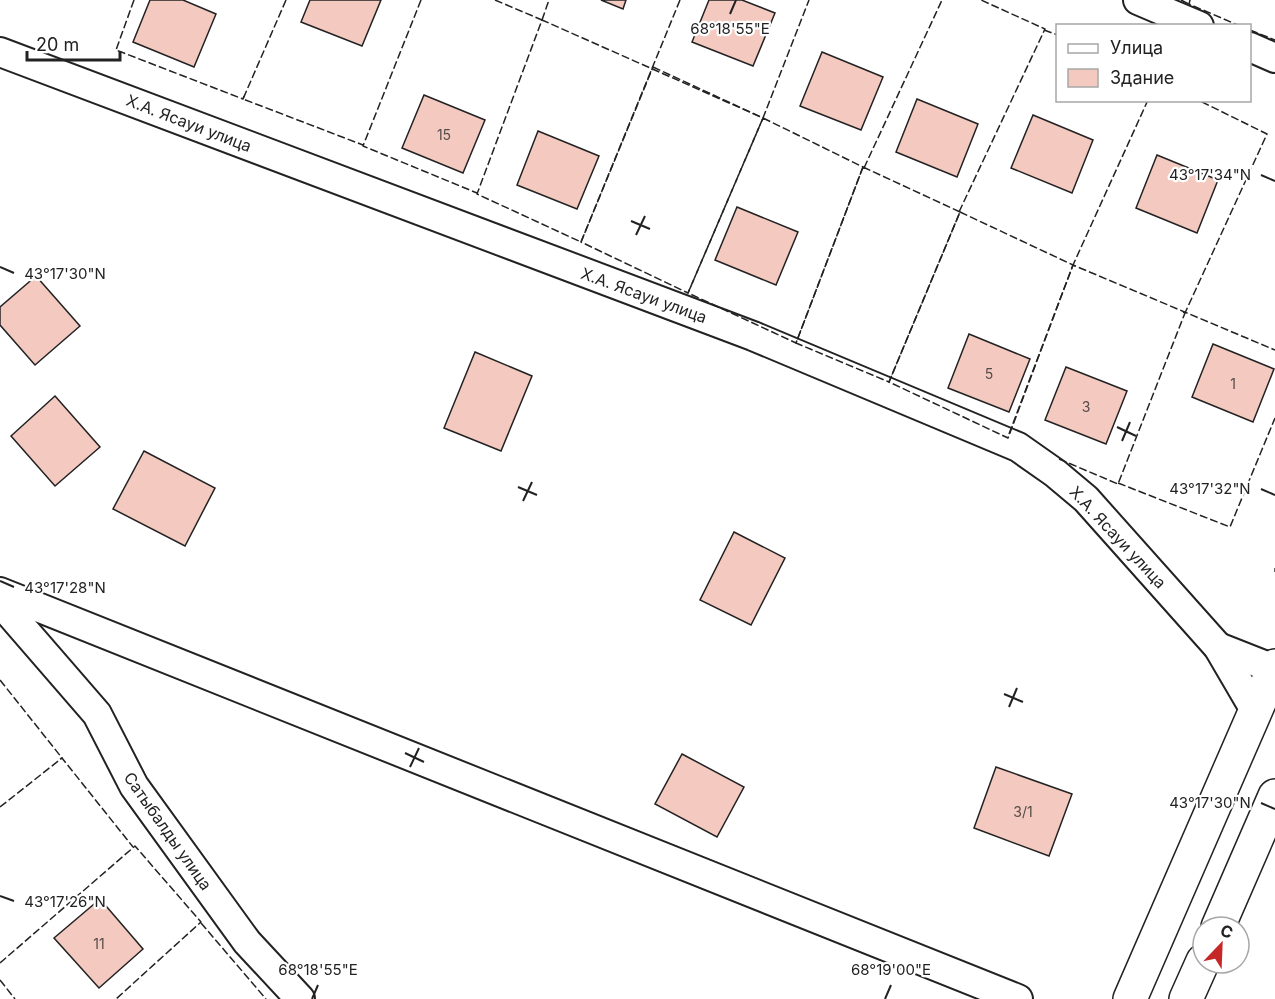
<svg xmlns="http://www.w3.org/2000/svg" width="1275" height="999" font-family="Inter,sans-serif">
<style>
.building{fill:#f3c9c0;stroke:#222;stroke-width:1.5}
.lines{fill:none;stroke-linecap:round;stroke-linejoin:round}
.street-casing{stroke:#222;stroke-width:32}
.secondary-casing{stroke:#222;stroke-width:36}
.path{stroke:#646464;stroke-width:4;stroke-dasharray:4.5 3;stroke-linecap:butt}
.street{stroke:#fff;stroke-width:28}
.secondary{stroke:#fff;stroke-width:33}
.fence{stroke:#222;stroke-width:1.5;stroke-dasharray:8 3;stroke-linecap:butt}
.ticks{fill:none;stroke:#222;stroke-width:2}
.labels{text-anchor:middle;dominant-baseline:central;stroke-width:4.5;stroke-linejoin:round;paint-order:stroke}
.number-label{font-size:14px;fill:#564c4a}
.street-label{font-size:16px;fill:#222;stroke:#fff}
.ticks-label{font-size:15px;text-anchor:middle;fill:#222;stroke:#fff;stroke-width:4.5;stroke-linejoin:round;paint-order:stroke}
</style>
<rect width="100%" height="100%" fill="#fff"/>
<g class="building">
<path d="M150 0H183L216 14 194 67 133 42Z"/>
<path d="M310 0H381L362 46 301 22Z"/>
<path d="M601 0H626L623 9Z"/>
<path d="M709 0H742L775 13 753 66 692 42Z"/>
<path d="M822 52 883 77 861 130 800 106Z"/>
<path d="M424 95 485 120 463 173 402 148Z"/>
<path d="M917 99 978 124 957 177 896 152Z"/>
<path d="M1033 115 1093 140 1072 193 1011 168Z"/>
<path d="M538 131 599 156 577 209 517 185Z"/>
<path d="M1157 155 1218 180 1197 233 1136 208Z"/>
<path d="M737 207 798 232 776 285 715 260Z"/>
<path d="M36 276 80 326 35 365 0 325V307Z"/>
<path d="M969 334 1030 359 1009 412 948 388Z"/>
<path d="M1213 344 1274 369 1253 422 1192 397Z"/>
<path d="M475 352 532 376 501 451 444 428Z"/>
<path d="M1066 367 1127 391 1106 444 1045 420Z"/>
<path d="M55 396 100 447 55 486 11 436Z"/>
<path d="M144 451 215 488 185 546 113 509Z"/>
<path d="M734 532 785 558 751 625 700 600Z"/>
<path d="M682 754 744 787 717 837 655 804Z"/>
<path d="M996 767 1072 794 1049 856 974 828Z"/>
<path d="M100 899 143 949 99 988 54 938Z"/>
</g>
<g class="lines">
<defs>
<g id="street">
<path d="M1138 0 1199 26"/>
<path d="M1250 47 1275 58"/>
<path d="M0 52 753 336 1018 447 1055 473 1086 499 1218 647 1256 712"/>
<path d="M0 592 1018 999"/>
<path d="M0 602 97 714 134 786 247 942 300 999"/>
<path d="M1218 647 1274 669"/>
</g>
<g id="secondary">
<path d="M1218 927 1275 796"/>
<path d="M1130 999 1275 666"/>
<path d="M1186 999 1203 961"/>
</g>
</defs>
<use href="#street" class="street-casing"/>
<use href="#secondary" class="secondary-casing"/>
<path class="path" d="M1274 570H1275"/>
<use href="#street" class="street"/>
<use href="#secondary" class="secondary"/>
<g class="fence">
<path d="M134 0 116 50 243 99 244 96"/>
<path d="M286 0 243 99 363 145"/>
<path d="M421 0 363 146 477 193"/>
<path d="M495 0 542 20 541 22"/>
<path d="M680 0 581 242 477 194 542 20 763 118 809 0"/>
<path d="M1181 0 1189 4 1190 0 1189 4 1240 26"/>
<path d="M542 20 549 0"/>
<path d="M1044 30 1058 35"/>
<path d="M1250 30 1275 40"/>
<path d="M653 67 763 118 688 293 581 242Z"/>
<path d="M763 118 863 167 796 343 688 293Z"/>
<path d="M863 167 960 212 889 382 796 343Z"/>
<path d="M864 168 942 0"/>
<path d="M959 212 1045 29 981 0"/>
<path d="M960 212 1073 265 1008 438 889 382Z"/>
<path d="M1075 266 1073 265 1148 100"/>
<path d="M1183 312 1185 313 1267 134 1198 100"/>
<path d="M1009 434 1073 265 1275 350"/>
<path d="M1059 459 1118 484 1185 313"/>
<path d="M1118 483 1230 527 1275 418"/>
<path d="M0 680 62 758 60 759"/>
<path d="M0 807 62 758 133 847"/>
<path d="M201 923 266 999"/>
<path d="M0 963 135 846 201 922 116 999"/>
<path d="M0 980 15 999"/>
</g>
</g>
<path class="ticks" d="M730 14 736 0M1261 175 1275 181M631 221 650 229M636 235 645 216M0 267 14 273M1117 427 1136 436M1122 441 1130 422M518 487 537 495M1261 489 1275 495M523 501 532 482M0 581 14 587M1004 694 1023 702M1009 707 1017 688M405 753 424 762M410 767 419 748M1261 803 1275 809M0 896 14 901M312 999 318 985M885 999 891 985"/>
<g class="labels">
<g class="number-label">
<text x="444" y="134">15</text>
<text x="989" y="373">5</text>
<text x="1233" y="383">1</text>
<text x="1086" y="406">3</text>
<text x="1023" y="811">3/1</text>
<text x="99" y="943">11</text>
</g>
<g class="street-label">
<text transform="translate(189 123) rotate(21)">Х.А. Ясауи улица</text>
<text transform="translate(644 295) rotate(20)">Х.А. Ясауи улица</text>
<text transform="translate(1118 537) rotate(47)">Х.А. Ясауи улица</text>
<text transform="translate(168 831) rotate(55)">Сатыбалды улица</text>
</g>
</g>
<g class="ticks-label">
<text x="730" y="34">68°18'55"E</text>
<text x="1210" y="180">43°17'34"N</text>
<text x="65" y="279">43°17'30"N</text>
<text x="1210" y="494">43°17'32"N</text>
<text x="65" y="593">43°17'28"N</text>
<text x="1210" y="808">43°17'30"N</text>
<text x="65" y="907">43°17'26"N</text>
<text x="318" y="975">68°18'55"E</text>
<text x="891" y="975">68°19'00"E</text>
</g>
<rect x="1056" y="24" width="195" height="78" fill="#ffffff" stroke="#a7a7a7" stroke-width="1.5"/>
<rect x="1068" y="44" width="30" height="9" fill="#ffffff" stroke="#a7a7a7" stroke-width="1.5"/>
<text x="1110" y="54" font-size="18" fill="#222222">Улица</text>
<rect x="1068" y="69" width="30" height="18" fill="#f3c9c0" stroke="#a7a7a7" stroke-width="1.5"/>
<text x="1110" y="84" font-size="18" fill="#222222">Здание</text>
<g transform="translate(1221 945) rotate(23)"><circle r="28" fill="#ffffff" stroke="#a7a7a7" stroke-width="1.5"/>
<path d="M0-4.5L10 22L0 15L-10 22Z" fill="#c62828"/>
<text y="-9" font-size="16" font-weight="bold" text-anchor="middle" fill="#222222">С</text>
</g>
<path d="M27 51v9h93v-9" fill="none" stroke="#222222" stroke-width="3"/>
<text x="36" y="51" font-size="18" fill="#222222" stroke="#ffffff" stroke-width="4.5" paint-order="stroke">20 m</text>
</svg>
